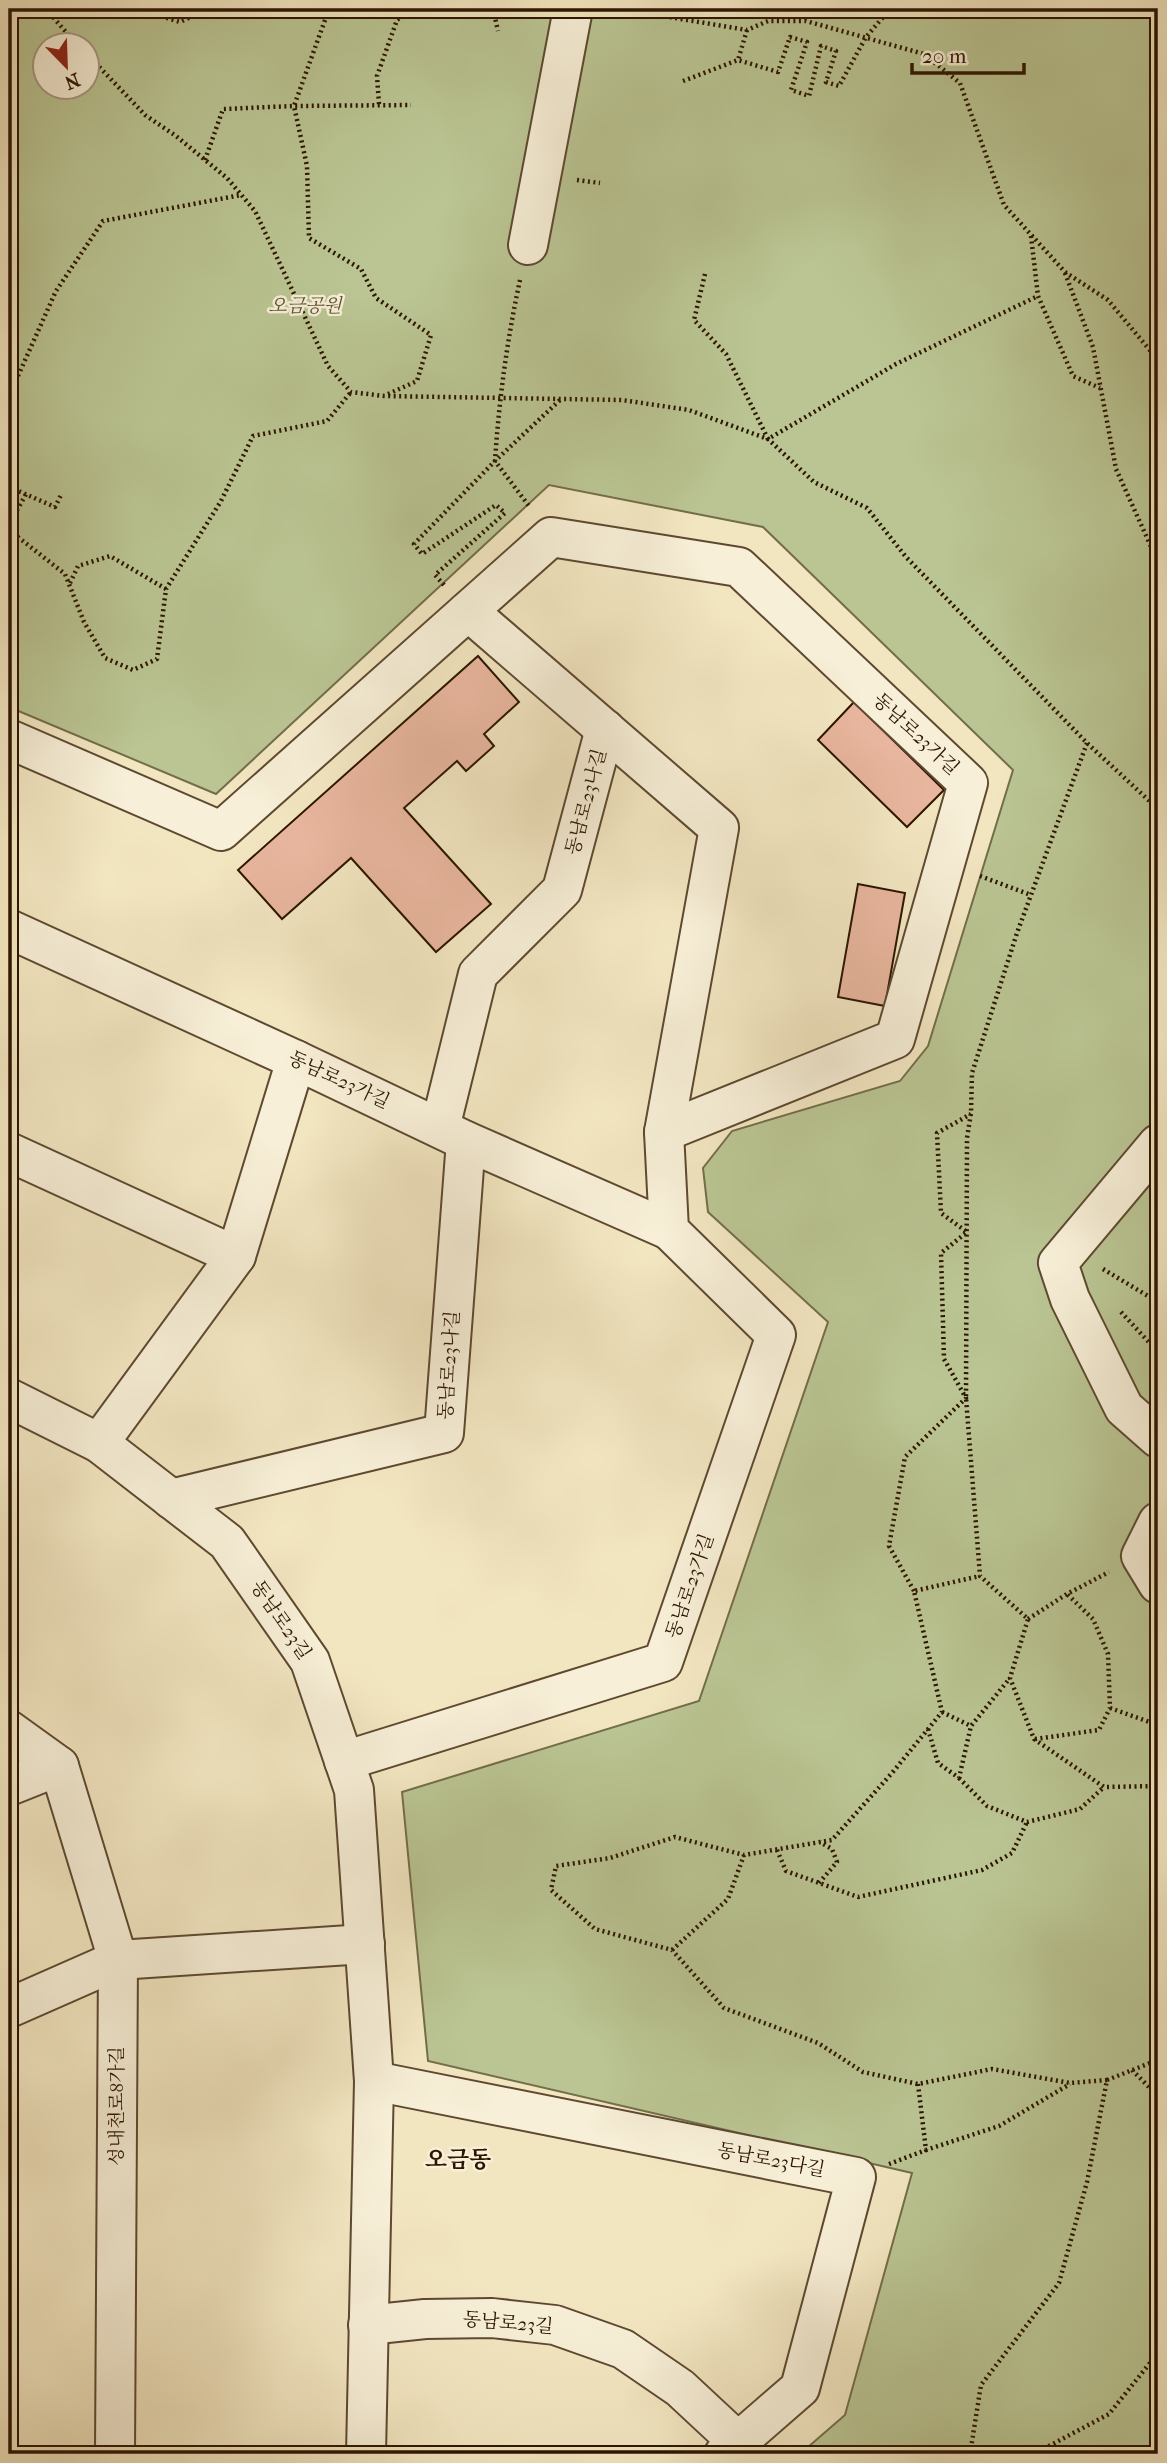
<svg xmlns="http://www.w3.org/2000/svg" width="1167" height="2463" font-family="'IM FELL French Canon','Noto Serif KR',serif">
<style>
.green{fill:#bac593;stroke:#736d4a;stroke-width:2;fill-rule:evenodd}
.building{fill:#e8b69e;stroke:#2c1500;stroke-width:2}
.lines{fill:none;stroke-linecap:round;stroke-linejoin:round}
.minor-casing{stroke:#5e4930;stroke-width:42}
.path{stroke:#2c1500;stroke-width:4.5;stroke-dasharray:2 3.5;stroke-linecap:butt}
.minor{stroke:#f7efd7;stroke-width:38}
.labels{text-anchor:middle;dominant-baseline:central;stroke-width:5;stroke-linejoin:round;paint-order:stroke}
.park-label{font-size:19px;font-style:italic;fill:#5e5333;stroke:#f7efd7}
.street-label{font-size:19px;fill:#2c1500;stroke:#f7efd7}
.quarter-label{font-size:23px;font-weight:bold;fill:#2c1500;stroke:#f7efd7}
</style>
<rect width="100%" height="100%" fill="#f2e6c1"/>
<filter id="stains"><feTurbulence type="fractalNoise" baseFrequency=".00286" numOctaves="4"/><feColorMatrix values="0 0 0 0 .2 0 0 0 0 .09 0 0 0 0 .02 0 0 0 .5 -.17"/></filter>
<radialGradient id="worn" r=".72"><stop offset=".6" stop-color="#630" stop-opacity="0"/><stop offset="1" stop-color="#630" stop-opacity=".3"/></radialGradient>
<path class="green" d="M9 9H1158V2454H800L845 2415 912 2173 428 2061 402 1792 699 1701 828 1322 708 1212 703 1168 732 1131 900 1081 928 1046 1013 770 763 527 549 485 216 794 9 707ZM46 46H88V88H46Z"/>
<g class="building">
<path d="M478 656 519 702 484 734 494 746 466 771 457 761 404 808 491 904 436 952 351 858 282 919 238 870Z"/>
<path d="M854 702 944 790 907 827 818 740Z"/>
<path d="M858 884 905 893 885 1006 838 997Z"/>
</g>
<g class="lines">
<defs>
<g id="minor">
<path d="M528 245 573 9"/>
<path d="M468 611 719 828 664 1132"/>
<path d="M9 739 221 831 551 537 739 567 968 783 895 1039 664 1132 669 1230 776 1335 663 1662 344 1761"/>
<path d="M9 929 296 1060 466 1141 669 1230"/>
<path d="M440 1128 478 974 562 890 605 729"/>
<path d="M1158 1144 1058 1263 1070 1299 1124 1408 1158 1438"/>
<path d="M9 1152 236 1256"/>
<path d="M9 1398 99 1443 227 1542 310 1661 354 1790 374 2081 366 2454"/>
<path d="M99 1443 236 1256 296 1060"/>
<path d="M171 1499 444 1433 466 1141"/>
<path d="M1158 1522 1141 1556 1158 1584"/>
<path d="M9 1730 59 1766 118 1960 115 2454"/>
<path d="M9 1786 59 1766"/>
<path d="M9 2008 118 1960 365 1944"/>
<path d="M374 2081 856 2177 800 2388 724 2454"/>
<path d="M368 2325 425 2319 492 2318 555 2325 623 2349 680 2388 738 2442"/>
</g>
</defs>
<use href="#minor" class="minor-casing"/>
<g class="path">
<path d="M46 9 78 46"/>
<path d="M154 9 157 15 180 22 208 9"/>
<path d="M493 9 498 31"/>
<path d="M621 9 747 30 768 21H806L924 54 960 83 1004 205 1065 272 1108 300 1158 360"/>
<path d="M1143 9 1158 19"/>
<path d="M9 13 97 9"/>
<path d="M747 30 738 60 778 72 790 37 807 42 791 90 809 96 821 46 836 51 826 82 839 86 866 37 890 9"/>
<path d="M88 55 145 115 176 136 227 178 255 211 328 366 351 392 384 396 622 400 689 410 768 439 814 482 867 508 906 557 1087 743 1158 809"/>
<path d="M683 81 738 60"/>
<path d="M379 104 377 76 397 20 413 9"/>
<path d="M205 160 223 109 294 106 329 9"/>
<path d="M577 180 600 183"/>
<path d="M1031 236 1038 296 1073 376 1100 388"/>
<path d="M1065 273 1093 347 1116 469 1158 562"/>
<path d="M705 274 694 320 726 354 768 439 896 364 1038 296"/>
<path d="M520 280C507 340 499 400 495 461L529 506"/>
<path d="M388 394 417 381 431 335 376 298 361 269 309 238 307 166 294 106 411 105"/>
<path d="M9 396 56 291 103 221 241 195"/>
<path d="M9 487 55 507 62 493"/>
<path d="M9 525 26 494"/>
<path d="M9 530 65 574 84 622 105 658 133 670 157 659 166 589 221 501 253 436 327 421 351 392"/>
<path d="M70 583 78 566 110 556 166 589"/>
<path d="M444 585 435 575 505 513 496 505 422 554 414 544 495 461 560 400"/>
<path d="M1087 743 1017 933 972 1073 971 1113 967 1138 966 1398 980 1576 1028 1619 1010 1678 1034 1739 1104 1787 1158 1786"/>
<path d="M980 876 1031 895"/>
<path d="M1103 1269 1158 1302"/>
<path d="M1121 1312 1158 1352"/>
<path d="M914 1591 889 1546 905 1457 966 1398 944 1359 941 1253 967 1232 941 1213 937 1133 971 1114"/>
<path d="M1028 1619 1067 1594 1109 1572"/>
<path d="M1110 1708 1158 1725"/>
<path d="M942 1712 971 1726"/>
<path d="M928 1729 938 1763 959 1778 971 1726 1010 1678"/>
<path d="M1035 1739 1099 1730 1110 1708 1108 1654 1093 1619 1067 1594"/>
<path d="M959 1778 987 1806 1027 1822 1080 1809 1104 1787"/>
<path d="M777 1850 786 1871 858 1897 982 1870 1012 1853 1027 1822"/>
<path d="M819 1883 837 1862 832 1849 820 1842"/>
<path d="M672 1950 728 1899 744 1855"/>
<path d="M1132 2070 1158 2096"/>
<path d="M1107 2080 1158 2060"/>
<path d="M918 2084 926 2150 999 2126 1070 2084"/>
<path d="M889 2164 926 2150"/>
<path d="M970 2454 981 2385 1059 2283 1087 2182 1107 2080 1070 2083 992 2069 918 2084 863 2072 818 2043 724 2008 672 1950 595 1929 551 1890 556 1866 610 1858 675 1837 744 1855 832 1840 892 1773 942 1712 914 1591 980 1576"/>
<path d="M1034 2454 1109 2414 1158 2353"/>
</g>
<use href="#minor" class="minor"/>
</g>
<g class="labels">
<g class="park-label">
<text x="305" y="306">오금공원</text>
</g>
<g class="street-label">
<text transform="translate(916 734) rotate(43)">동남로23가길</text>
<text transform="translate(586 802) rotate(-75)">동남로23나길</text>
<text transform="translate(339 1080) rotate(25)">동남로23가길</text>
<text transform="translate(449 1365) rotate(-86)">동남로23나길</text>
<text transform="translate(690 1586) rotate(-71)">동남로23가길</text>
<text transform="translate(281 1620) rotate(56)">동남로23길</text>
<text transform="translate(117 2106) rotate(-90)">성내천로8가길</text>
<text transform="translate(771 2160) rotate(11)">동남로23다길</text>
<text transform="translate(508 2323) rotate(5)">동남로23길</text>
</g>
<g class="quarter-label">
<text x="458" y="2159">오금동</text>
</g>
</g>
<rect width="1167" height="2463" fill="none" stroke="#f2e6c1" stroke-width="35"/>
<rect x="10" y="10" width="1146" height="2442" fill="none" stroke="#2c1500" stroke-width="3.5"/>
<rect x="18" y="18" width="1132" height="2428" fill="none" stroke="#2c1500" stroke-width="2"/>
<g transform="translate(66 66) rotate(157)"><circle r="33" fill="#f7efd7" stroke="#a69881" stroke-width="2"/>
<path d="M0-5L12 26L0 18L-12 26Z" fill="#8f2418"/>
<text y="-10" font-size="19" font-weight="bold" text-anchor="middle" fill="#2c1500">N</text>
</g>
<path d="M912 63v10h112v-10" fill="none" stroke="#2c1500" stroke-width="3.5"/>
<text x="922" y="63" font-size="21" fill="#2c1500" stroke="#f7efd7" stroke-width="5" paint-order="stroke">20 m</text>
<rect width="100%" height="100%" filter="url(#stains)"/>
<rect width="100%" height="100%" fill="url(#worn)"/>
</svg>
